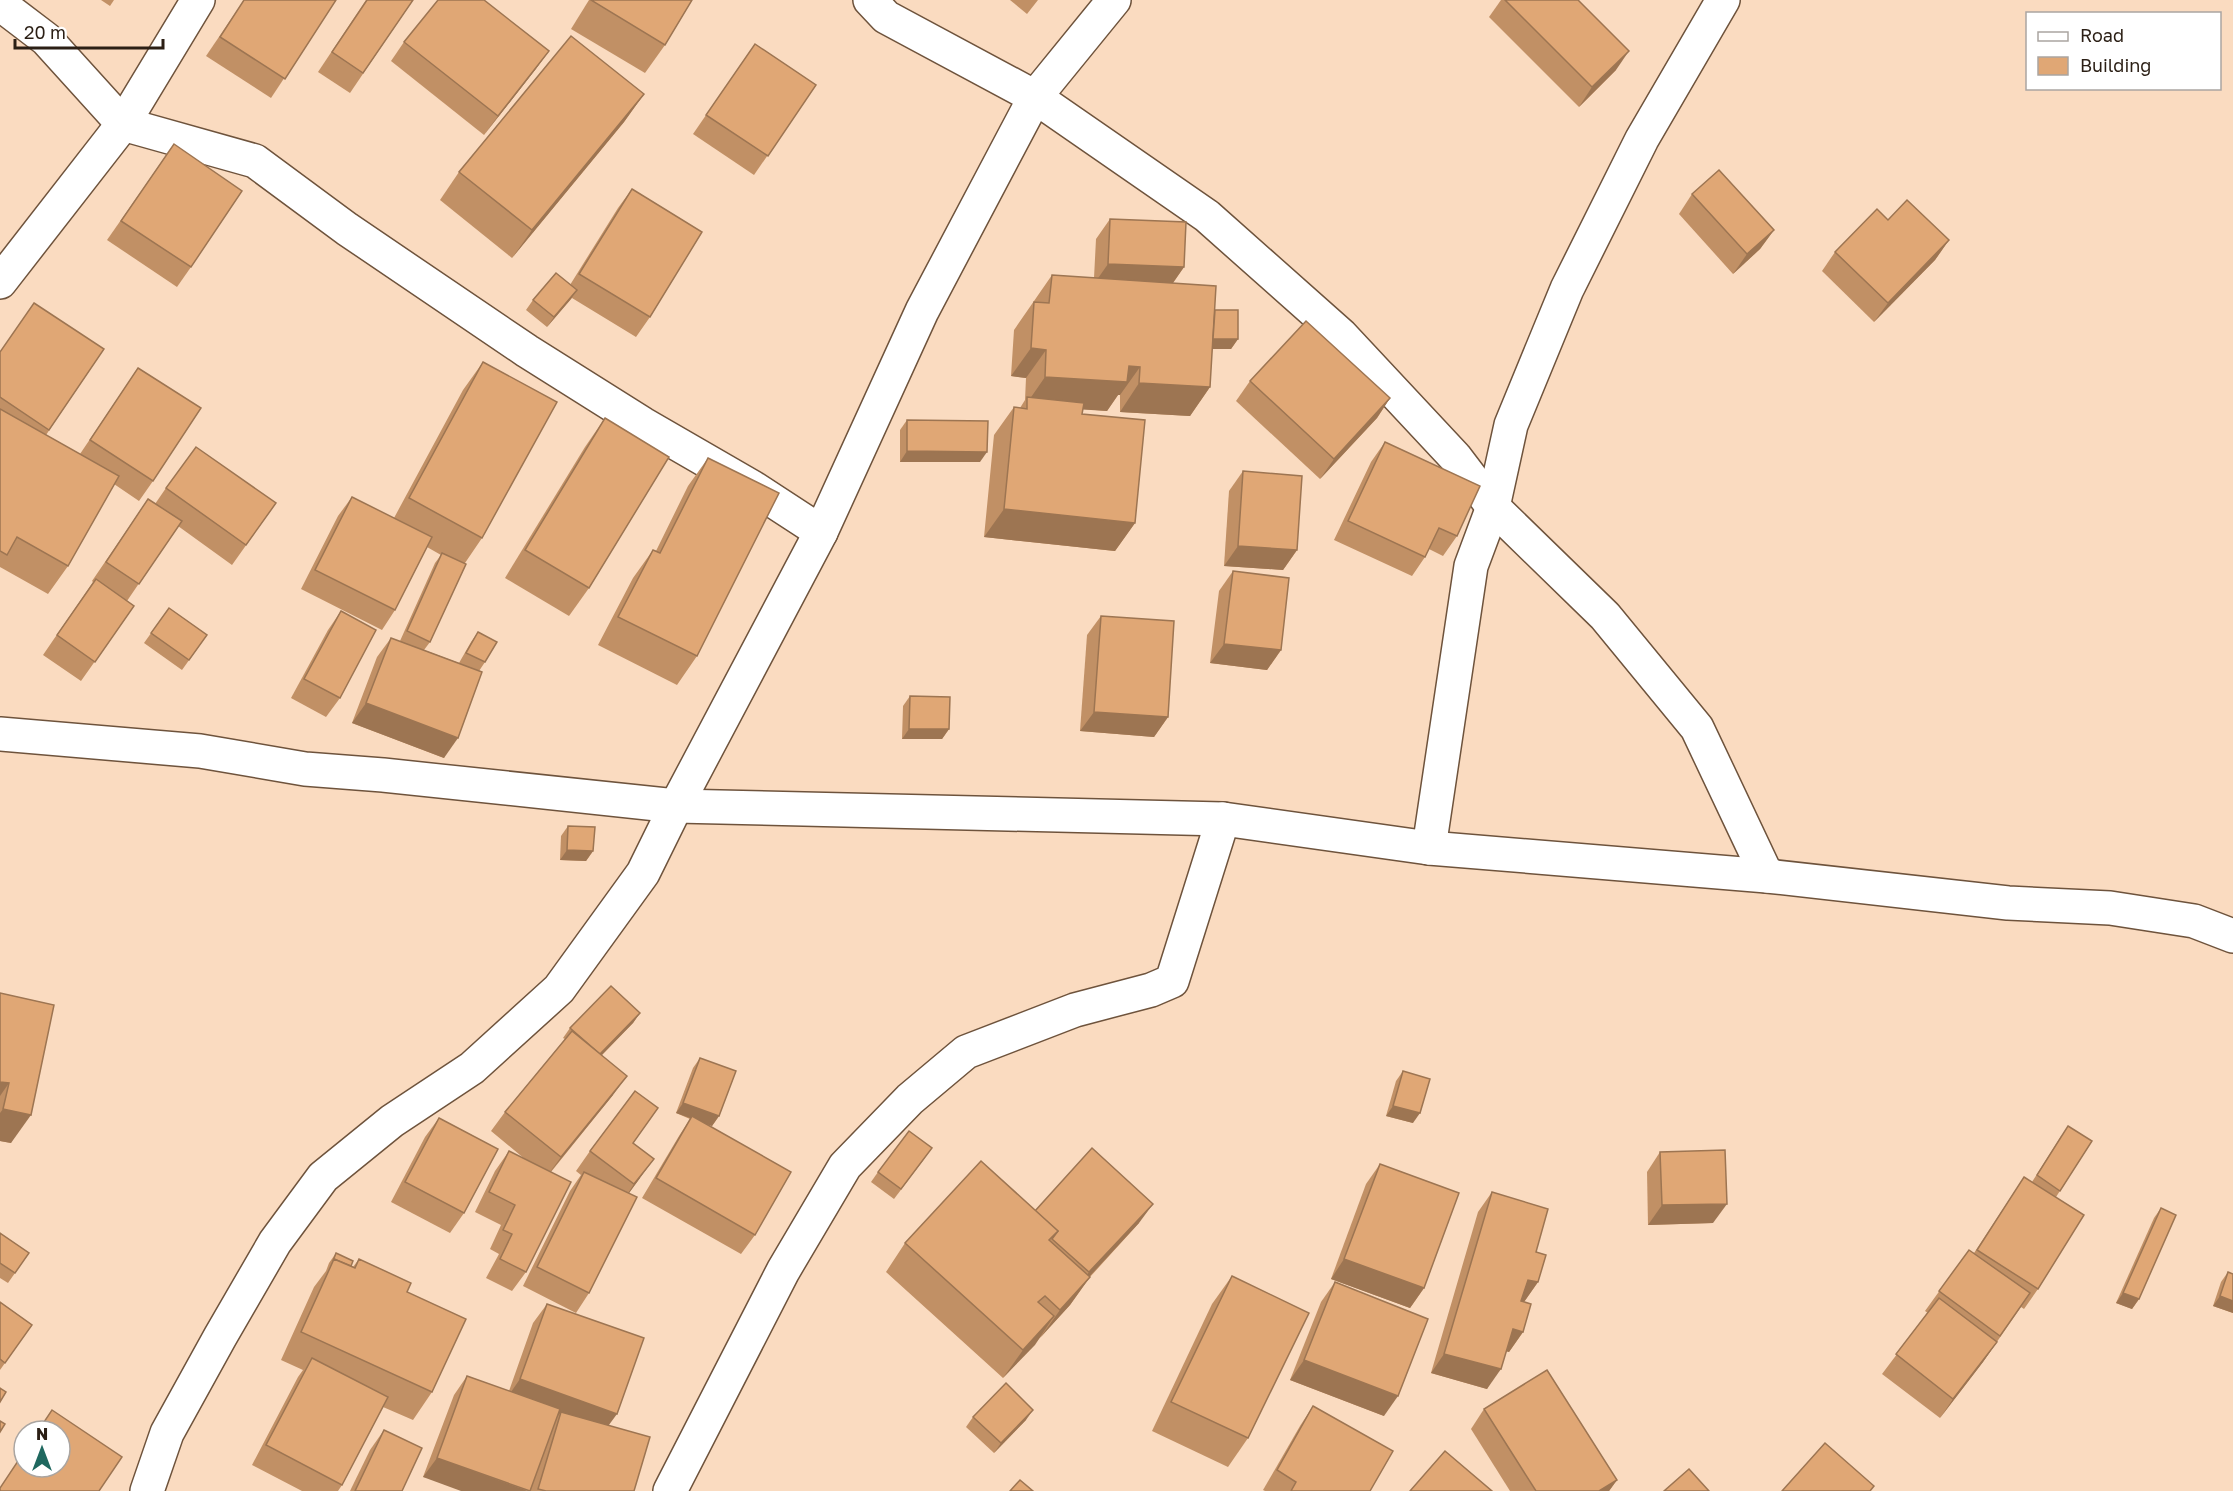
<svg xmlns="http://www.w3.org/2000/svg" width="2233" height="1491" font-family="'Golos Text',sans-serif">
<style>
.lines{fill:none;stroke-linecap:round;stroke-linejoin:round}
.minor-casing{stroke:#6e533c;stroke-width:36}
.minor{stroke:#fff;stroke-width:33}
.wall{fill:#c19065}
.shaded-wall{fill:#9d7552}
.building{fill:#e0a775;stroke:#9d7552;stroke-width:1.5}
</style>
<rect width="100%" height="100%" fill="#fadbc0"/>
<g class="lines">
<defs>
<g id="minor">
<path d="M870 0 886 17 1035 97 1207 216 1341 335 1455 457 1493 507 1605 616 1697 728 1767 876"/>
<path d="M0 4 46 39 123 124 255 161 347 229 527 351 643 424 752 487 821 532"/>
<path d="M0 282 123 124 198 0"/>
<path d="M0 734 200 751 305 769 383 775 676 806 1223 819 1429 848 1767 876 2008 903 2110 908 2194 921 2233 936"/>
<path d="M1429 848 1471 566 1493 507 1511 425 1567 289 1642 139 1723 0"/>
<path d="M147 1491 167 1433 220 1337 275 1242 323 1177 392 1121 472 1068 559 989 643 873 676 806 821 532 922 311 1035 97 1114 0"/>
<path d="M670 1491 783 1271 845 1166 910 1099 966 1052 1075 1010 1151 990 1172 981 1223 819"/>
</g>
</defs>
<use href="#minor" class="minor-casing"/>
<use href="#minor" class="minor"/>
</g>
<g class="wall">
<path d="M101 0H114L110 6Z"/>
<path d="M244 0H336L271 98 206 56Z"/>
<path d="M366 0H413L350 93 318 72Z"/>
<path d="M589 0H692L665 45 645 73 571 29Z"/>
<path d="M1010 0H1038L1027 14Z"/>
<path d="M1501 0H1578L1616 70 1579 107 1489 17Z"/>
<path d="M404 42 549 51 535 70 484 135 391 61Z"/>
<path d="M755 44 816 85 754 175 693 134Z"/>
<path d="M644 94 624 122 512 258 440 200 459 172Z"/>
<path d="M174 144 191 267 177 287 107 240Z"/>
<path d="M632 189 650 317 636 337 572 298 547 327 526 310 533 300 570 285 618 208Z"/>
<path d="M1692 194 1774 230 1760 249 1733 274 1679 214Z"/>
<path d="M1110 219 1184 267 1173 283 1215 310 1238 339 1231 349H1212L1210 387 1190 416 1120 412V395H1118L1107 411 1083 409 1082 414 1135 523 1115 551 984 537 994 435 1014 407 1020 408 1025 400 1026 378 1011 376 1014 330 1052 275 1094 278 1096 239Z"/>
<path d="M1949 240 1935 260 1874 322 1822 271 1835 252Z"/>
<path d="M104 349 46 435 80 454 138 368 153 481 139 501 114 484 68 566 48 594 0 567V351Z"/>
<path d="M483 362 482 538 465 563 430 642 424 650 459 663 471 642 478 632 485 662 479 671 444 758 352 723 377 657 391 638 400 641 435 563 441 555 427 547 395 610 382 630 301 589 338 516 352 497 394 518 463 390Z"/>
<path d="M1250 381 1390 398 1377 418 1320 479 1236 401Z"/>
<path d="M605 418 589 588 569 616 505 578 585 447Z"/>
<path d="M907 420 980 462H900V430Z"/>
<path d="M1385 442 1457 536 1443 556 1429 549 1425 557 1412 576 1334 540 1371 462Z"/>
<path d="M708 458 697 656 677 685 598 645 633 578 653 550 656 551 688 486Z"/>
<path d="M1243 471 1297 550 1283 570 1224 566 1229 491Z"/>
<path d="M166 488 276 503 232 565 178 526 127 601 134 606 81 681 43 655 93 582 92 581 148 499 155 504Z"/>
<path d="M1233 571 1281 650 1267 670 1210 663 1219 591Z"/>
<path d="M169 608 207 635 182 670 144 643Z"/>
<path d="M341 611 340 698 326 717 291 698 328 630Z"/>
<path d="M1101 616 1168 717 1154 737 1080 731 1087 635Z"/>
<path d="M910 696 949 729 942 739H902L903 706Z"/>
<path d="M568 826 593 851 586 861 560 860 561 836Z"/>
<path d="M0 993 54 1005 11 1143 0 1141Z"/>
<path d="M640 1013 633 1023 602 1055 613 1095 551 1172 526 1272 512 1291 486 1278 499 1254 490 1249 501 1225 475 1212 495 1171 509 1151 526 1160 491 1131 505 1112 565 1039 563 1038 570 1028Z"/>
<path d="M700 1058 719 1116 712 1126 709 1125 755 1235 741 1254 642 1198 679 1136 690 1119 676 1113 693 1068Z"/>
<path d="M1403 1071 1413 1123 1386 1116 1396 1081Z"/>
<path d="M658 1108 633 1143 640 1178 629 1193 589 1293 576 1313 523 1286 570 1191 581 1175 576 1171 590 1151Z"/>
<path d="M439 1118 464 1213 450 1233 391 1202 425 1137Z"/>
<path d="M2061 1136 2092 1141 2056 1197 2038 1289 2024 1309 2021 1307 1983 1362 1940 1418 1882 1374 1928 1313 1925 1311 1969 1250 1974 1253 2024 1177 2032 1182Z"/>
<path d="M1660 1152 1713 1223 1648 1225 1647 1172Z"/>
<path d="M925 1158 894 1199 871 1182 878 1172Z"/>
<path d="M1380 1164 1424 1288 1410 1308 1331 1279 1366 1184Z"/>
<path d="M1492 1192 1536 1252 1538 1282 1524 1302 1523 1332 1509 1352 1506 1351 1487 1389 1431 1373 1478 1212Z"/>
<path d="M2161 1208 2139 1299 2132 1309 2116 1303 2154 1218Z"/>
<path d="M1035 1211 1139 1223 1090 1277 1070 1305 1003 1378 886 1272 905 1243Z"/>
<path d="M0 1233 29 1253 8 1283 0 1278Z"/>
<path d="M336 1253 353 1267 359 1259 407 1292 432 1392 413 1420 383 1407 342 1485 338 1491H302L252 1465 298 1377 303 1370 281 1360 314 1287 326 1271 329 1263Z"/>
<path d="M2228 1272 2233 1274V1313L2213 1306 2221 1282Z"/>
<path d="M1232 1276 1248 1438 1228 1467 1152 1431 1212 1304Z"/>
<path d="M1335 1282 1384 1416 1290 1380 1321 1302Z"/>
<path d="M0 1302 32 1325 0 1370Z"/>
<path d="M547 1304 609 1426 634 1491H530L423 1477 454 1395 467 1376 509 1391 533 1323Z"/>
<path d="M1313 1406 1370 1491H1265L1263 1490 1300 1426Z"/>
<path d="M1484 1409 1617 1480 1609 1491H1510L1471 1429Z"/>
<path d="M973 1417 1026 1420 994 1453 966 1427Z"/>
<path d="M384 1430 402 1491H350L370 1450Z"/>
</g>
<g class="shaded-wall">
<path d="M549 51 535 70 484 135 498 116Z"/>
<path d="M1629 51 1616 70 1579 107 1592 87Z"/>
<path d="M644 94 624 122 512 258 532 230Z"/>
<path d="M1774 230 1760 249 1733 274 1747 254Z"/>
<path d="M1949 240 1935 260 1874 322 1888 303Z"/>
<path d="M1108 264 1184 267 1170 287 1094 284Z"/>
<path d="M577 290 570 300 547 327 554 317Z"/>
<path d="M1211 339H1238L1231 349H1204Z"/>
<path d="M1031 348 1046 350 1026 378 1011 376Z"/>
<path d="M1129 366 1140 367 1120 395H1118L1107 411 1027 406V403L1045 377Z"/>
<path d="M1139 383 1210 387 1190 416 1120 412Z"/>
<path d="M1390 398 1377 418 1320 479 1334 459Z"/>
<path d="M907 451 987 452 980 462H900Z"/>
<path d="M1004 509 1135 523 1115 551 984 537Z"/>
<path d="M1238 546 1297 550 1283 570 1224 566Z"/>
<path d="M1224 644 1281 650 1267 670 1210 663Z"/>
<path d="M366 703 458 738 444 758 352 723Z"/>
<path d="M1094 712 1168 717 1154 737 1080 731Z"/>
<path d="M909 729H949L942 739H902Z"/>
<path d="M567 850 593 851 586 861 560 860Z"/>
<path d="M640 1013 633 1023 592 1065 599 1055Z"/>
<path d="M627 1076 613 1095 547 1176 561 1157Z"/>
<path d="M0 1082 9 1083 0 1096Z"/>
<path d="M683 1103 719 1116 712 1126 676 1113Z"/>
<path d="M1393 1106 1420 1113 1413 1123 1386 1116Z"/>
<path d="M3 1109 31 1115 11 1143 0 1141V1113Z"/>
<path d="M654 1159 640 1178 621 1204 634 1184Z"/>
<path d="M1153 1204 1139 1223 1075 1292 1089 1272Z"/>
<path d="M1727 1204 1713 1223 1648 1225 1662 1205Z"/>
<path d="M1344 1259 1424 1288 1410 1308 1331 1279Z"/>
<path d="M1090 1277 1070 1305 1040 1338 1060 1310Z"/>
<path d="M1528 1280 1538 1282 1524 1302 1514 1299Z"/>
<path d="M2123 1293 2139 1299 2132 1309 2116 1303Z"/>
<path d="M2220 1296 2233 1301V1313L2213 1306Z"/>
<path d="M1054 1316 1035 1345 1003 1378 1023 1350Z"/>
<path d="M1513 1329 1523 1332 1509 1352 1499 1349Z"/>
<path d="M1997 1342 1983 1362 1940 1418 1953 1399Z"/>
<path d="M1444 1354 1501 1369 1487 1389 1431 1373Z"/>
<path d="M1304 1360 1398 1396 1384 1416 1290 1380Z"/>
<path d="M520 1379 617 1414 603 1433 561 1412 557 1417 506 1399Z"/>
<path d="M1033 1410 1026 1420 994 1453 1001 1443Z"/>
<path d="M437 1458 528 1491H461L423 1477Z"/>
<path d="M1617 1480 1609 1491H1599Z"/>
</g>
<g class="building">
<path d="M244 0H336L285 79 220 37Z"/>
<path d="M367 0H413L363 73 332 52Z"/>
<path d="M438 0H484L549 51 498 116 404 42Z"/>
<path d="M591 0H692L665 45Z"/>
<path d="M1505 0H1578L1629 51 1592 87Z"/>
<path d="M571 36 644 94 532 230 459 172Z"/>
<path d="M755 44 816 85 768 156 706 115Z"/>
<path d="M174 144 242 191 191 267 121 221Z"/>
<path d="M1719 170 1774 230 1747 254 1692 194Z"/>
<path d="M632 189 702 232 650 317 579 274Z"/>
<path d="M1907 200 1949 240 1888 303 1835 252 1877 209 1888 220Z"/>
<path d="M1110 219 1186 222 1184 267 1108 264Z"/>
<path d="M556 273 577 290 554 317 533 300Z"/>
<path d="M1052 275 1216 286 1210 387 1139 383 1140 367 1129 366 1127 382 1045 377 1046 350 1031 348 1034 302 1049 303Z"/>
<path d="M34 303 104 349 49 430 0 397V352Z"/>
<path d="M1215 310H1238V339H1213Z"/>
<path d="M1306 321 1390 398 1334 459 1250 381Z"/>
<path d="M483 362 557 402 482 538 409 498Z"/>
<path d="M138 368 201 408 153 481 90 440Z"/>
<path d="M1027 397 1084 403 1082 414 1145 420 1135 523 1004 509 1014 407 1027 409Z"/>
<path d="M0 409 119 476 68 566 17 537 7 555 0 551Z"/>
<path d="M605 418 669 457 589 588 525 550Z"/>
<path d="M907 420 988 421 987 452 907 451Z"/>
<path d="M1385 442 1480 486 1457 536 1439 528 1425 557 1348 521Z"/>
<path d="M196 447 276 503 246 545 166 488Z"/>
<path d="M708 458 779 493 697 656 618 617 653 550 660 553Z"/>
<path d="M1243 471 1302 476 1297 550 1238 546Z"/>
<path d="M352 497 432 537 395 610 315 570Z"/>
<path d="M148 499 182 521 139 584 106 562Z"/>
<path d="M442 553 466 564 430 642 407 631Z"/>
<path d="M1233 571 1289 578 1281 650 1224 644Z"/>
<path d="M96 579 134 606 95 662 57 635Z"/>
<path d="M169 608 207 635 189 660 151 633Z"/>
<path d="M341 611 376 630 340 698 304 679Z"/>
<path d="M1101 616 1174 621 1168 717 1094 712Z"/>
<path d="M478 632 497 642 485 662 466 653Z"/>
<path d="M391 638 482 672 458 738 366 703Z"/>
<path d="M910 696 950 697 949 729H909Z"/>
<path d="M568 826 595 827 593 851 567 850Z"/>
<path d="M611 986 640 1013 600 1054 570 1028Z"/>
<path d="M0 993 54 1005 31 1115 3 1109 9 1083 0 1082Z"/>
<path d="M572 1031 627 1076 561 1157 505 1112Z"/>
<path d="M700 1058 736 1071 719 1116 683 1103Z"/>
<path d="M1403 1071 1430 1079 1420 1113 1393 1106Z"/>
<path d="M635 1091 658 1108 633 1143 654 1159 634 1184 590 1151Z"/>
<path d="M692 1116 791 1172 755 1235 656 1178Z"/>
<path d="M439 1118 498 1149 464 1213 405 1182Z"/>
<path d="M2068 1126 2092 1141 2060 1191 2037 1175Z"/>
<path d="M909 1131 932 1148 901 1189 878 1172Z"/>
<path d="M1092 1148 1153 1204 1089 1272 1052 1239 1058 1231 1035 1211Z"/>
<path d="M1725 1150 1727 1204 1662 1205 1660 1152Z"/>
<path d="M509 1151 571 1182 526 1272 500 1259 512 1234 503 1230 515 1205 489 1192Z"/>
<path d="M981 1161 1058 1231 1049 1240 1090 1277 1060 1310 1045 1296 1038 1302 1054 1316 1023 1350 905 1243Z"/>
<path d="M1380 1164 1459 1193 1424 1288 1344 1259Z"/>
<path d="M584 1172 637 1197 589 1293 537 1267Z"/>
<path d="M2024 1177 2084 1215 2038 1289 1977 1250Z"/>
<path d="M1492 1192 1548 1209 1536 1252 1546 1255 1538 1282 1528 1280 1521 1301 1531 1304 1523 1332 1513 1329 1501 1369 1444 1354Z"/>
<path d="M2161 1208 2176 1215 2139 1299 2123 1293Z"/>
<path d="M0 1233 29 1253 15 1273 0 1263Z"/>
<path d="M1969 1250 2030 1293 2000 1336 1939 1291Z"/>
<path d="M336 1253 353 1261 351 1266 334 1259 333 1261Z"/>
<path d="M334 1259 355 1268 359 1259 411 1283 407 1292 466 1319 432 1392 301 1332Z"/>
<path d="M2228 1272 2233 1274V1301L2220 1296Z"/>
<path d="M1232 1276 1309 1313 1248 1438 1171 1402Z"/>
<path d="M1335 1282 1428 1319 1398 1396 1304 1360Z"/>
<path d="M1939 1298 1997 1342 1953 1399 1896 1354Z"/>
<path d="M0 1302 32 1325 5 1363 0 1359Z"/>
<path d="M547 1304 644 1338 617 1414 520 1379Z"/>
<path d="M312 1358 388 1397 342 1485 266 1445Z"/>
<path d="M1547 1370 1617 1480 1599 1491H1536L1484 1409Z"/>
<path d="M467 1376 560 1409 530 1491 437 1458Z"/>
<path d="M1006 1383 1033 1410 1001 1443 973 1417Z"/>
<path d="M0 1388 6 1392 0 1402Z"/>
<path d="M1313 1406 1393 1451 1370 1491H1291L1296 1482 1277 1470Z"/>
<path d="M52 1410 122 1457 99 1491H0V1488L24 1452V1467H60V1431H38Z"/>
<path d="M561 1412 650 1437 634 1491H546L538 1489Z"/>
<path d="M0 1421 5 1424 0 1432Z"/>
<path d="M384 1430 422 1448 402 1491H355Z"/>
<path d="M1825 1443 1874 1486 1870 1491H1782Z"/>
<path d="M1445 1451 1492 1491H1410Z"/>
<path d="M1689 1469 1709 1491H1664Z"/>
<path d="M1020 1480 1033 1491H1010Z"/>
</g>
<rect x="2026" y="12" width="195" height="78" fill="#ffffff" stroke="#aaa5a1" stroke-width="1.5"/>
<rect x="2038" y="32" width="30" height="9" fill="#ffffff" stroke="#aaa5a1" stroke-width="1.5"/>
<text x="2080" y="42" font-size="18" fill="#2b1f15">Road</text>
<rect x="2038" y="57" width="30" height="18" fill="#e0a775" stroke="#aaa5a1" stroke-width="1.5"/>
<text x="2080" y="72" font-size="18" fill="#2b1f15">Building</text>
<g transform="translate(42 1449)"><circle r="28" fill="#ffffff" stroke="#aaa5a1" stroke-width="1.5"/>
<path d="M0-4.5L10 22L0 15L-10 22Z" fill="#1f685f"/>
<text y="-9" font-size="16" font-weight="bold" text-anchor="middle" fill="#2b1f15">N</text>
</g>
<path d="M15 39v9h148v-9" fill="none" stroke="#2b1f15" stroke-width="3"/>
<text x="24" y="39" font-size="18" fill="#2b1f15" stroke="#ffffff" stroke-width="4.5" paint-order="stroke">20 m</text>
</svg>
